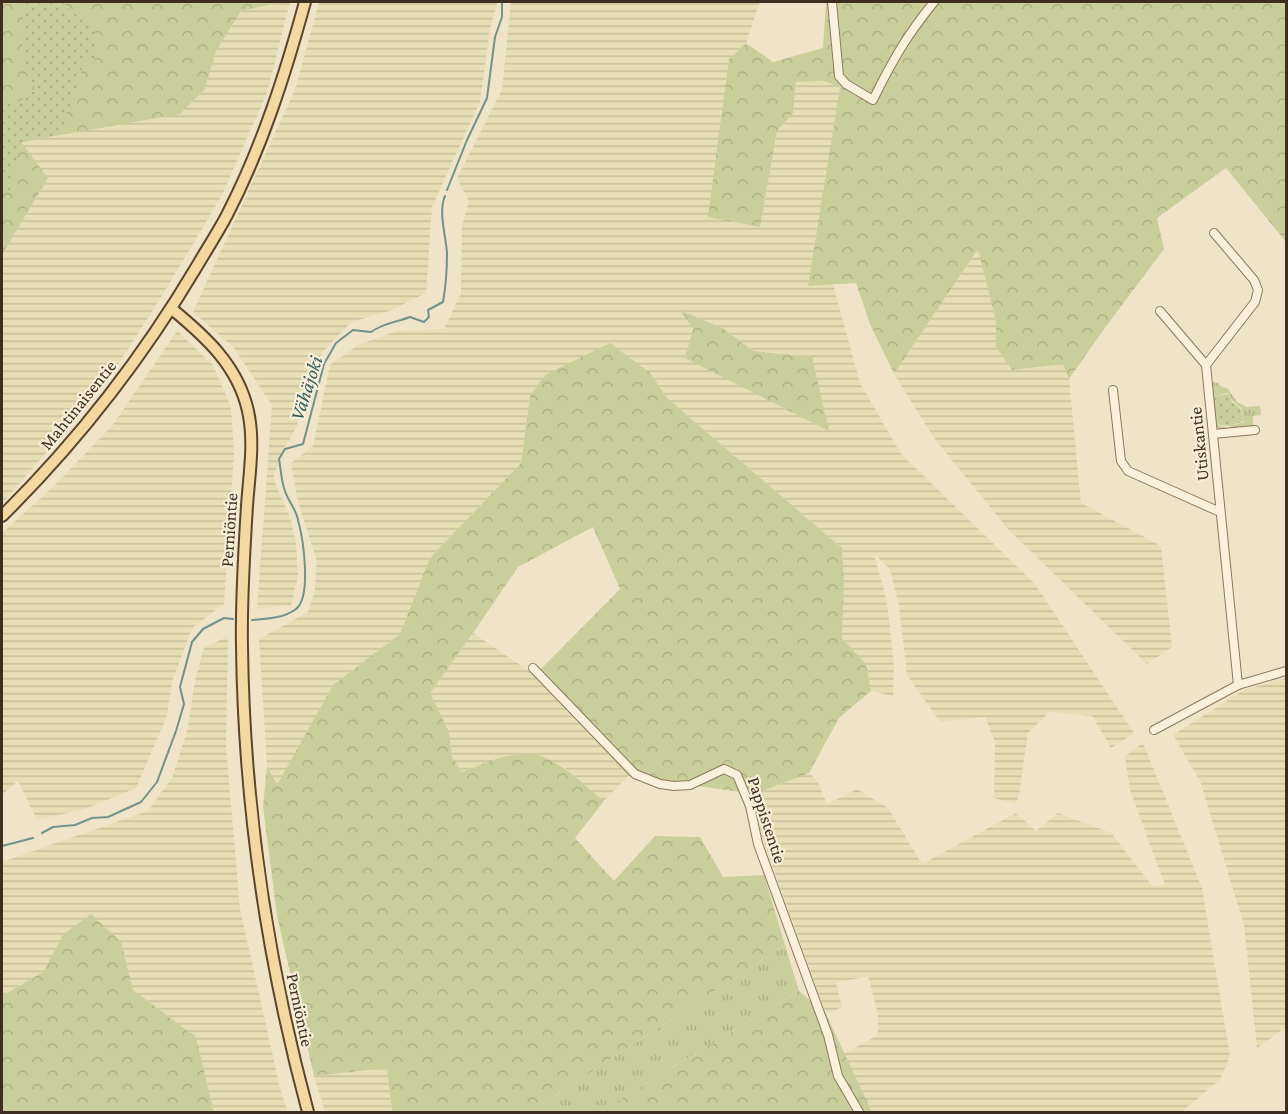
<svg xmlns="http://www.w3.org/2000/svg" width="1288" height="1114" font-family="'Crimson Pro',serif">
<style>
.farmland{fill:url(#farmland-rules);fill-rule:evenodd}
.grass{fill:url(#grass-tufts)}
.forest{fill:url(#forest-crowns)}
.park{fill:url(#park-dots)}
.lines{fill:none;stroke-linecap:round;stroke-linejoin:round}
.stream{stroke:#6f938a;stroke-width:2}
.minor-casing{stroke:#8d765c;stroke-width:10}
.major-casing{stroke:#5b4430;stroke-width:14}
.minor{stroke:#faf1dc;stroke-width:8}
.major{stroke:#f3d9a0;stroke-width:10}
.labels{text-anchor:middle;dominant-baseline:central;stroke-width:4.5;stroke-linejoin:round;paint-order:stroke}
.street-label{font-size:18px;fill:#3d2e20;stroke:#f7eed8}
.water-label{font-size:20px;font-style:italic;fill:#2f5d5a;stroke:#f7eed8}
</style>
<defs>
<pattern id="farmland-rules" width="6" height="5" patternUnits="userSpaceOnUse" patternTransform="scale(1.5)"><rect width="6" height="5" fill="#e6deb5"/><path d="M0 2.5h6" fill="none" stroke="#c6bf9b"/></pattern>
<pattern id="grass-tufts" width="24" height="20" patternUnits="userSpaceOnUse" patternTransform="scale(1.5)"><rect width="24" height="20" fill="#c9cf9b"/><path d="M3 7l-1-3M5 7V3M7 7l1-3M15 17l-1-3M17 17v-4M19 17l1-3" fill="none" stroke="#aeb285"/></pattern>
<pattern id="forest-crowns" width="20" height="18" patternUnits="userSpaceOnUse" patternTransform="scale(1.5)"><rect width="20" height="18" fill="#c9cf9b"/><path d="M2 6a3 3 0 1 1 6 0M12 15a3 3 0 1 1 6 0" fill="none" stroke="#aeb285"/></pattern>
<pattern id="park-dots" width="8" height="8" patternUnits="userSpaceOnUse" patternTransform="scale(1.5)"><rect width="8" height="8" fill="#c9cf9b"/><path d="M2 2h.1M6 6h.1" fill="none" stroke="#aeb285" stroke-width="1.8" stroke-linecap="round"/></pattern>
</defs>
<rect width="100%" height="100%" fill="#f0e4c8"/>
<g class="farmland">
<path d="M282 2H290L267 93 221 197 163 294 107 382 2 504V255L48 178 20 143 69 132 205 89 216 51 241 11Z"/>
<path d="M319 2H496L497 4 490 29 480 102 432 207 426 293 392 310 351 322 323 352 296 428 283 450 273 478 290 517 296 543 298 577 291 605 257 609 272 405 234 348 193 312 296 87Z"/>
<path d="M511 2H760L746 43 729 59 760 227 777 131 793 113 796 82 824 81 841 87 808 286 833 284 860 383 901 454 1035 584 1134 733 1111 748 1092 716 1049 712 1028 733 1019 794 1016 804 994 798 995 742 985 717 940 722 907 675 899 606 890 569 874 554 887 602 894 666 893 696 871 691 866 664 842 638 844 583 842 548 667 398 650 373 530 396 521 463 430 558 400 634 333 685 277 786 267 766 259 639 308 612 315 590 317 561 298 502 291 463 313 446 330 365 358 345 397 331 444 329 461 293 462 225 469 202 457 178 502 90ZM681 311 724 329 753 351 812 357 686 358 693 329Z"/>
<path d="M979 248 996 321V347L1012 369 1063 364 1069 379 1081 503 1161 546 1172 647 1147 664 1009 530 934 438 894 374Z"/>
<path d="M177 331 213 365 231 407 234 453 224 604 192 628 172 682 167 716 136 788 85 809 37 820 18 781 2 795V533L52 488 112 426Z"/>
<path d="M473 633 535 675 628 776 604 801 561 765 500 758 462 772 452 757 449 732 429 694Z"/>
<path d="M228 636 226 746 240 909 281 1092 288 1112H214L196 1037 133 990 121 942 63 935 43 972 2 996V862L148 811 172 778 188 728 195 680 204 648Z"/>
<path d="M1286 678V1027L1257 1048 1244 925 1200 781 1173 735 1244 690Z"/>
<path d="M1143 743 1202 888 1230 1056 1220 1080 1181 1112H872L844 1054 878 1035V1014L868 976 836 983 842 1007 826 1014 757 823 754 794 809 773 817 781 827 804 857 789 888 808 922 864 1016 813 1036 831 1058 813 1111 833 1153 887 1165 885 1130 790 1125 756Z"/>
<path d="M387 1068 392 1112H325L314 1076Z"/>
</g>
<g class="grass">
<path d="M1211 382 1218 383 1221 386 1228 389 1237 402 1247 407 1260 406 1261 415 1253 416V426L1233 429 1231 426 1244 422 1241 408 1233 401 1228 393 1214 396 1215 416 1219 426 1226 427V429L1215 430Z"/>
<path d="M785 945 799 991 599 1112H530Z"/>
</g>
<g class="forest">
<path d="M2 2H282L241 11 216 51 205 89 180 114 21 142 48 178 2 255Z"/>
<path d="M826 2H1286V242L1226 168 1157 218 1164 249 1104 329 1069 379 1063 364 1012 370 996 347V321L978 249 894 374 870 324 856 283 808 286 840 87 824 81 796 82 793 113 777 131 760 227 708 217 729 59 746 43 773 62 823 48Z"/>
<path d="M680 310 724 329 753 351 812 357 829 431 685 358 693 329Z"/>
<path d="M610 343 650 373 667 398 842 548 844 583 842 638 866 664 871 691 839 718 809 773 754 794 628 776 535 675 620 589 593 527 518 567 473 633 430 693 449 732 452 757 462 772C483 764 506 753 529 754 554 754 585 786 604 801L575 838 614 881 655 836 700 837 723 877 764 875 785 945 530 1112H392L387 1068 314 1076 277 916 263 807 267 766 277 785 333 685 400 634 430 558 521 463 530 396 545 375Z"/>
<path d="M91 914 121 942 133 990 196 1037 214 1112H2V996L43 972 63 935Z"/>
<path d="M799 991 826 1014 872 1112H599Z"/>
</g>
<g class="park">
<path d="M24 2H64L71 13 87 18 98 42 94 62H83L77 93 65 116 69 132 20 143 9 193 2 167V106L20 101 35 89 21 49Z"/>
<path d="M1229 394 1232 402 1240 408 1244 421 1230 426 1219 425 1215 416 1214 396Z"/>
</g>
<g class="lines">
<g class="stream">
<path d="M447 190 467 140 487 98 495 37 502 17V2"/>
<path d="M252 620C266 619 285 618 296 609 312 596 303 538 298 520 296 509 288 501 285 491 281 481 281 469 279 459L285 449 303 444 324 364 336 343 353 330 371 332C383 323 397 322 410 317L424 322 429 317 428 310 443 302C446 285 447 270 447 253 446 236 438 212 445 196"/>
<path d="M42 833 53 827 75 825 92 818 108 817 141 802 157 782 176 731 184 704 180 687 192 642 203 629 224 618 233 619"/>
<path d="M2 846 33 838"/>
</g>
<defs>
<g id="minor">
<path d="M832 2 839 76 846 84 873 100C892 61 907 35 934 2"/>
<path d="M1214 233 1254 280 1258 290 1255 302 1206 365 1238 685"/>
<path d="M1160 311 1206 365"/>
<path d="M1113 390 1121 461 1128 471 1220 512"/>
<path d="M1213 434 1255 430"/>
<path d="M533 668 635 774 660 784 674 786 690 785 724 769 737 775 750 806 758 844 828 1035 838 1076 859 1112"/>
<path d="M1154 730 1238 685 1286 671"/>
</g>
<g id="major">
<path d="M172 309C206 337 238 366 248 411 255 442 249 476 247 506 244 553 241 600 242 647 244 805 267 960 308 1112"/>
<path d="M2 516C78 441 143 357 197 266 207 249 218 232 227 215 262 147 285 75 305 2"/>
</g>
</defs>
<use href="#minor" class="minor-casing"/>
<use href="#major" class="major-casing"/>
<use href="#minor" class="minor"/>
<use href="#major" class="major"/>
</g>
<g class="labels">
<g class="street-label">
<text transform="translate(78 405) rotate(-51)">Mahtinaisentie</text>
<text transform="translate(1199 444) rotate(-96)">Utiskantie</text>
<text transform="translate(229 530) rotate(-86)">Perniöntie</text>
<text transform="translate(767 820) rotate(72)">Pappistentie</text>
<text transform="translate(300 1010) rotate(78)">Perniöntie</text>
</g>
<g class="water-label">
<text transform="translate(306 388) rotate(-72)">Vähäjoki</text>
</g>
</g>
<rect width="1288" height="1114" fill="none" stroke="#3d2e20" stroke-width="6"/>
</svg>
